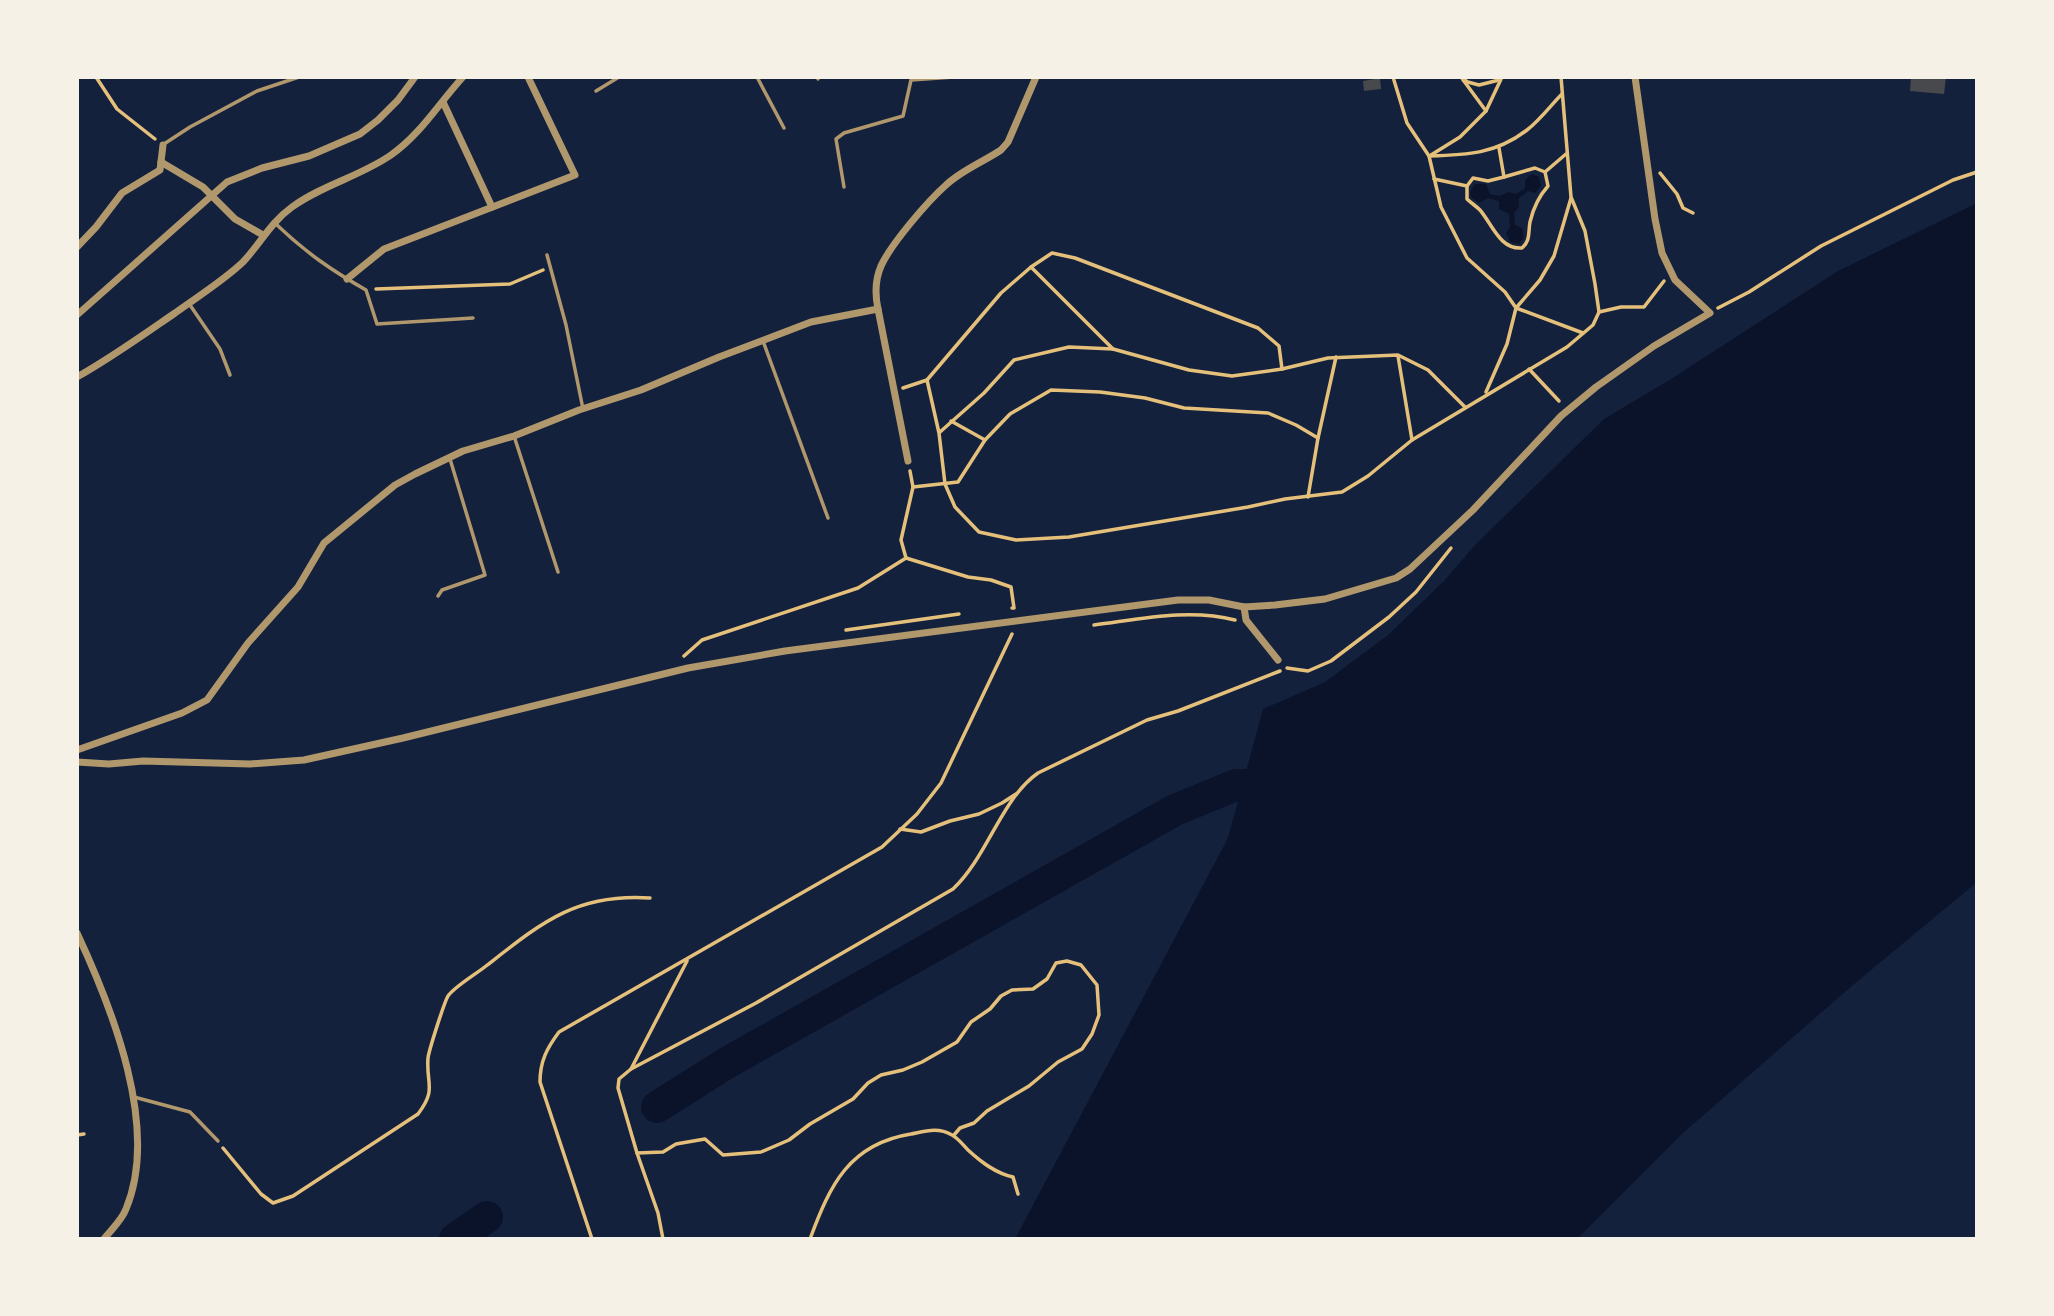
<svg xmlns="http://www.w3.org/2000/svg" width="2054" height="1316" font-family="Commissioner,sans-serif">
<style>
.water{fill:#0b132b}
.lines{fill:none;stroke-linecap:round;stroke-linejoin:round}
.river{stroke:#0b132b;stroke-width:32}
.building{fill:#48494c}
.path{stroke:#e5c07b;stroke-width:3.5}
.service{stroke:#b1986c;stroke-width:3.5}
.minor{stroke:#b1986c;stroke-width:7}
</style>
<rect width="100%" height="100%" fill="#14213d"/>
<g class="water">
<path d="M1532 174 1539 177 1541 186 1535 193 1528 191 1519 198V207L1514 213 1515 225 1522 228 1524 237 1519 244 1510 242 1506 233 1510 226 1509 214 1499 209V201L1488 198 1479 203 1471 197 1470 192 1475 184H1486L1490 194 1500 196 1508 192 1516 194 1525 188V180Z"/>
<path d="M1977 203V882L1853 985 1683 1133 1577 1239H1015L1228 838 1263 709 1325 682 1388 635 1444 581 1475 545 1604 419 1671 379 1838 271Z"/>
</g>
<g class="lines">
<g class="river">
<path d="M657 1107 725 1064 1175 810 1236 785H1286"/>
<path d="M455 1239 487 1217"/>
</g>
</g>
<g class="building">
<path d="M1911 77H1946L1944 94 1910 91Z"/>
<path d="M1380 78 1381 89 1364 91 1363 81Z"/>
</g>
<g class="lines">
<g class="path">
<path d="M96 77 117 109 155 139"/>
<path d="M1393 77 1407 123 1429 156 1441 207 1467 258 1505 292 1516 308 1507 344 1486 392"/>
<path d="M1461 77 1486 111"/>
<path d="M1467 77 1464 81 1479 85 1499 80"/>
<path d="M1431 155 1460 137 1486 111 1502 77"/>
<path d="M1429 156C1467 155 1496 154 1527 130 1540 120 1551 105 1562 94"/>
<path d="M1660 173 1677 194 1683 208 1693 213"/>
<path d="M1504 177 1535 168 1545 172 1566 154"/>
<path d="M1434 179 1467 186 1473 178 1488 181 1504 177 1499 148"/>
<path d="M1467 186V199C1471 203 1476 206 1480 210 1492 224 1500 250 1522 248 1531 240 1528 232 1530 222 1533 209 1540 195 1548 186L1545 172"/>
<path d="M1571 198 1554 256 1540 280 1516 308 1583 333"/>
<path d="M1031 267 1113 349"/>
<path d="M376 289 510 284 543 270"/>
<path d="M1718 308 1749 292 1821 246 1953 180 1977 172"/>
<path d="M1599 312 1621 307H1644L1664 281"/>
<path d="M1398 356 1412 440"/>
<path d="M1529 369 1559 401"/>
<path d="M927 380 939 433 945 484 955 507 979 532 1016 540 1069 537 1248 507 1285 499 1342 492 1368 476 1412 440 1567 347 1593 325 1599 312 1595 284 1585 231 1571 197 1561 77"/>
<path d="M903 388 927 380 1001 293 1031 267 1052 253 1075 258 1258 328 1279 346 1282 369"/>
<path d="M951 421 985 440"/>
<path d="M940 432 984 393 1014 360 1069 347 1113 349 1189 370 1232 376 1282 369 1328 358 1398 355 1428 370 1465 407"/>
<path d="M913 487 958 482 985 440 1010 414 1051 390 1100 392 1145 398 1184 408 1268 413 1296 425 1318 438"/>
<path d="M1308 497 1318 438 1336 357"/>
<path d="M906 558 901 540 913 487 910 471"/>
<path d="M1094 625C1141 619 1189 608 1235 620"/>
<path d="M846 630 959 614"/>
<path d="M684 656 702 640 858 588 906 558 968 577 991 580 1011 587 1014 608H1012"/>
<path d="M1287 668 1308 671 1331 661 1389 617 1416 592 1451 548"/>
<path d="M900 829 921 832 950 821 979 814 1002 803 1016 794"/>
<path d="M631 1069 756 1003 953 889C988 856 1001 799 1038 773L1147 720 1178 711 1280 671"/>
<path d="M77 1135 84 1134"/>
<path d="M223 1148 261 1194 273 1203 293 1196 418 1114C437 1089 426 1085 428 1058 429 1050 444 1003 448 996 454 987 476 974 486 966 541 923 576 893 650 898"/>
<path d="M637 1153 618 1088 619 1079 631 1069 687 961"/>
<path d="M592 1239 540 1082C540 1061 547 1048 559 1032L882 847 917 814 941 783 1012 634"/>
<path d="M663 1239 658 1213 637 1153 663 1152 676 1144 705 1139 723 1155 761 1152 789 1140 810 1124 853 1099 868 1083 881 1075 903 1070 922 1062 957 1042 971 1022 990 1009 1001 996 1012 990 1033 989 1047 979 1056 963 1067 961 1081 965 1097 985 1099 1015 1092 1034 1082 1049 1058 1062 1029 1086 987 1111 974 1123 960 1128 954 1135"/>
<path d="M810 1239C830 1185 849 1144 911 1134 926 1131 938 1127 952 1135 958 1138 963 1145 968 1150 981 1162 995 1173 1013 1177L1018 1194"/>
</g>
<g class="service">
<path d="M757 77 784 128"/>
<path d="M817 77 818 79"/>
<path d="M596 91 619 77"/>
<path d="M164 144 190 127 257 91 299 77"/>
<path d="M844 187 836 139 844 133 903 116 911 80 954 77"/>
<path d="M276 224C305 252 331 270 366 290L377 324 473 318"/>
<path d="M547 255 566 325 583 409"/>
<path d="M190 305 220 349 230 375"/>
<path d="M763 341 828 518"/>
<path d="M514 436 558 572"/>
<path d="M438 596 442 590 485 575 450 459"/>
<path d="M134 1097 190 1112 218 1141"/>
</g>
<g class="minor">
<path d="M443 102 492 207"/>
<path d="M161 162 203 187 235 219 263 235"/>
<path d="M77 247 96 227 122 193 160 170 163 145"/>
<path d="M347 279 384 249 575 175 528 77"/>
<path d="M878 309 908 461"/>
<path d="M77 315 227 182 262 168 309 156 360 134 378 120 398 100 415 77"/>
<path d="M77 377C111 358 143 335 175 313 197 297 223 281 243 262 260 244 271 222 292 207 322 185 361 176 391 155 421 134 439 103 463 77"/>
<path d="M1244 607 1246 620 1278 660"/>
<path d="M77 750 182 713 207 700 248 643 298 587 324 543 395 485 415 474 463 451 514 436 579 410 641 390 719 357 811 322 878 309C875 295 875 280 881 266 891 244 927 202 946 185 962 170 983 162 1001 150L1008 142 1036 77"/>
<path d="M77 762 109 764 143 761 250 764 304 760 403 738 688 668 785 651 1178 600H1209L1244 607 1275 605 1325 599 1396 578 1410 569 1473 510 1561 416 1596 387 1654 346 1710 313 1675 280 1662 253 1655 219 1635 77"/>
<path d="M77 933C112 1008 160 1128 126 1209 122 1220 111 1230 104 1239"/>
</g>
</g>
<rect width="2054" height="1316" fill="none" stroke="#f6f1e7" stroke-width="158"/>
</svg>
